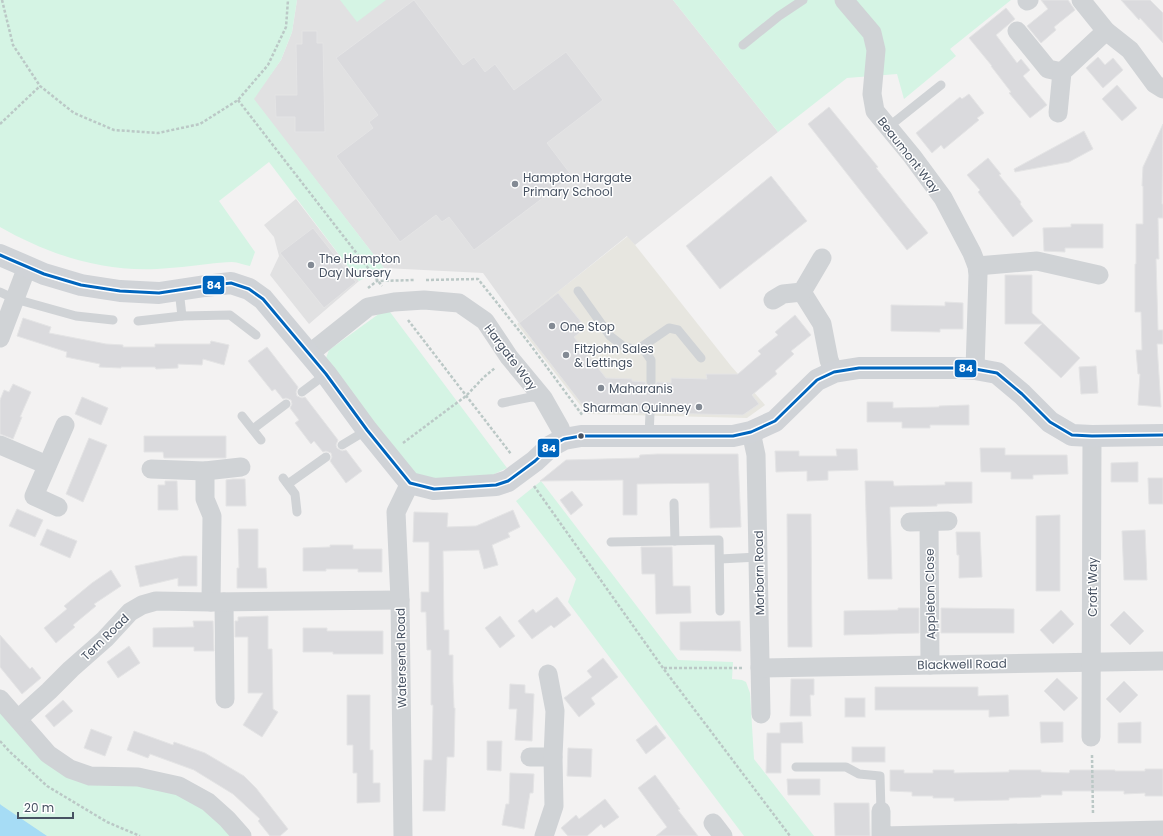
<svg xmlns="http://www.w3.org/2000/svg" width="1163" height="836" font-family="Poppins,sans-serif">
<style>
.commercial{fill:#e7e6e0}
.education{fill:#e1e1e2}
.green{fill:#d5f4e4}
.water{fill:#a6dcf5}
.building{fill:#dadadd;stroke:#e4e4e5}
.lines{fill:none;stroke-linecap:round;stroke-linejoin:round}
.path{stroke:#bbc8c6;stroke-width:2.5;stroke-dasharray:3 2;stroke-linecap:butt}
.lane{stroke:#d0d3d6;stroke-width:9}
.street{stroke:#d0d3d6;stroke-width:19}
.secondary{stroke:#d0d3d7;stroke-width:22}
.bus-1-casing{stroke:#fff;stroke-width:6}
.bus-1{stroke:#0065bd;stroke-width:3}
.poi-dot{fill:#838a94;stroke:#fff;stroke-width:1.5}
.bus-dot{fill:#475262;stroke:#fff;stroke-width:1.5}
.labels{text-anchor:middle;dominant-baseline:central;stroke-width:3;stroke-linejoin:round;paint-order:stroke}
.street-label{font-size:12px;fill:#475262;stroke:#fff}
.poi-label{font-size:12px;fill:#475262;stroke:#fff;text-anchor:start}
.line-badge{stroke:#fff;stroke-width:1.5}
.badge-label{font-size:11px;text-anchor:middle;font-weight:bold;fill:#fff}
</style>
<rect width="100%" height="100%" fill="#f3f2f2"/>
<path class="commercial" d="M628 236 731 366 765 405 747 418 587 414 517 324Z"/>
<g class="education">
<path d="M297 0H673L778 132 635 245 627 236 519 323 483 273 384 268 253 99 281 60 292 32Z"/>
<path d="M296 199 359 281 309 324 270 275 279 256 274 237 264 225Z"/>
</g>
<g class="green">
<path d="M0 0H297L292 32 281 60 254 99 384 268 359 281 269 162 219 201 255 252 250 266C244 265 238 262 232 262 224 262 216 263 208 264 191 266 174 268 157 269 102 272 47 254 0 227Z"/>
<path d="M340 0H386L357 22Z"/>
<path d="M673 0H1011L950 49 956 56 904 99 897 74 847 78 778 132Z"/>
<path d="M387 308 507 468 486 478 460 479 424 478 406 470 326 358 329 350Z"/>
<path d="M541 481 678 660 733 662 732 679 742 680 746 682 750 693 754 759 814 836H744L568 602 576 579 516 501Z"/>
<path d="M0 709 32 749 182 795 209 812 232 836H0Z"/>
</g>
<path class="water" d="M0 804 1 805 47 836H0Z"/>
<g class="building">
<path d="M414 0 463 65 474 57 485 72 495 64 514 90 566 52 603 100 547 143 572 176 474 250 449 217 442 222 436 215 400 242 336 156 373 128 369 122 378 115 336 58Z"/>
<path d="M1041 0H1068L1075 10 1054 27 1056 30 1041 43 1027 26 1048 9Z"/>
<path d="M1121 0H1150L1163 13V43L1140 18 1139 20Z"/>
<path d="M1006 8 1015 19 996 35 1017 63 1021 59 1030 70 1023 76 1047 105 1030 118 1009 93 1011 92 991 66H992L969 38Z"/>
<path d="M302 31H317V43H323L325 132H295V117H276L275 95H297L296 44H302Z"/>
<path d="M1098 57 1105 65 1113 58 1123 70 1103 88 1086 68Z"/>
<path d="M1117 85 1137 108 1122 121 1102 99Z"/>
<path d="M969 94 984 113 977 118 979 120 944 149 941 145 932 153 916 133 960 97 962 99Z"/>
<path d="M829 107 878 167 876 168 928 233 907 250 808 124Z"/>
<path d="M1163 124 1162 204H1163V218H1158L1159 259H1156L1158 330H1163V344H1157L1161 407 1138 405 1140 374H1138L1136 350H1142L1141 312H1135V264H1136V224H1143V186H1142L1143 167Z"/>
<path d="M1084 131 1093 149 1069 162 1015 172 1014 169Z"/>
<path d="M988 158 1001 174 999 175 1021 202 1020 204 1033 221 1013 237 978 192 980 190 967 175Z"/>
<path d="M771 176 807 221 720 289 686 246Z"/>
<path d="M1071 224H1103V248H1065V252L1044 251 1043 228 1071 227Z"/>
<path d="M313 228 356 282 324 308 280 253Z"/>
<path d="M1005 275H1032V313L1080 358 1061 378 1024 343 1042 324H1005Z"/>
<path d="M558 293 586 328 574 337 606 378 632 379V381L645 382 646 385 651 388 654 387 657 382 671 383V378L707 379 706 374H738L761 354 758 351 778 335 775 332 795 315 811 335 791 351 794 354 775 371 777 374 752 395 759 404 743 415 656 413 654 408 650 407 645 409 644 413 588 412 519 323Z"/>
<path d="M945 302 963 303V329H940V332L891 331V305L945 306Z"/>
<path d="M23 318 51 327 49 333 106 344 123 345V347H155V344H210L211 341 229 345 224 365 203 359 202 365 178 364V368L156 369 155 367H121V368L99 367 100 364 66 357 67 352 17 336Z"/>
<path d="M267 347 298 387 296 392 297 396 302 398 305 397 338 440 336 445 337 448 342 451 346 450 362 471 346 483 330 461 332 457 331 453 326 451 323 452 314 441 311 444 295 423 299 420 290 408 292 404 291 400 286 398 283 399 275 389 272 391 248 361Z"/>
<path d="M1096 366 1098 393 1081 394 1079 367Z"/>
<path d="M13 384 31 392 20 417H22L13 439 0 434V400L4 390 9 392Z"/>
<path d="M82 397 108 408 101 425 75 414Z"/>
<path d="M867 402H893V408L939 407V406L969 405V425H930V428H902V422H867Z"/>
<path d="M144 436H226V458H164L163 452H144Z"/>
<path d="M89 438 107 445 83 502 66 494Z"/>
<path d="M980 448H1005V455H1067L1068 474 1033 475V479H1011V472H981Z"/>
<path d="M836 449H857L858 470 828 471V480L807 481V471L776 472 775 451H799V456H837Z"/>
<path d="M658 454H738L741 527 710 528 709 483 637 484V515H623V480L540 481 566 460 639 458 640 455Z"/>
<path d="M1138 462V482H1111V463Z"/>
<path d="M1148 478H1163V504H1149Z"/>
<path d="M233 479H245L246 506H226V480Z"/>
<path d="M165 481H177L178 510H158V485H165Z"/>
<path d="M865 481H893L894 486 945 485V482H972V503L937 504V506L890 507 892 579H868Z"/>
<path d="M572 491 583 505 571 515 560 500Z"/>
<path d="M17 509 43 520 35 537 9 526Z"/>
<path d="M513 510 520 527 508 533 510 537 492 545 498 565 484 569 479 550 443 551 444 630H449V655H453V682L454 708H455L454 757H447L445 811H423L424 760H432L433 705H431V650H427L426 612H421V592H429V542H413L414 512 448 513 447 527 476 526Z"/>
<path d="M787 514H811L812 647H788Z"/>
<path d="M1060 515V591H1036V516Z"/>
<path d="M47 529 77 541 70 558 40 545Z"/>
<path d="M238 529H258V568H266L267 588H237V568H239Z"/>
<path d="M1145 530 1147 580H1124L1122 531Z"/>
<path d="M956 532H980L982 577 959 578V555H957Z"/>
<path d="M330 545H353V549H382V572H358V569H326V571H303V548L330 547Z"/>
<path d="M641 547H672L673 586H690L691 613 656 614 655 574H642Z"/>
<path d="M183 556H197V586H178V578L140 587 135 566Z"/>
<path d="M111 570 121 586 94 604 96 606 73 625 75 627 56 643 44 628 67 609 64 606 92 583Z"/>
<path d="M557 597 571 615 554 628 551 625 532 639 518 621 533 609 536 613Z"/>
<path d="M898 608H919V633L844 635V611L898 610Z"/>
<path d="M941 608 1014 609V633H941Z"/>
<path d="M1061 610 1074 624 1053 644 1040 630Z"/>
<path d="M1124 611 1144 631 1130 645 1110 625Z"/>
<path d="M268 616V649H272L273 709 278 712 262 737 243 725 263 693H248V637H235V621H238V617Z"/>
<path d="M500 616 515 636 500 648 485 628Z"/>
<path d="M193 621H213L214 651H194V647H153V628L194 627Z"/>
<path d="M740 621 741 651 680 650V622Z"/>
<path d="M303 628H327V631H383V654H333V652H303Z"/>
<path d="M0 635 30 669 32 667 41 678 22 694 0 667Z"/>
<path d="M129 646 140 663 118 678 107 662Z"/>
<path d="M603 658 618 677 591 698 595 704 579 717 564 698 592 677 587 671Z"/>
<path d="M1057 678 1078 698 1064 711 1044 691Z"/>
<path d="M791 679H814V695H810L811 716H790Z"/>
<path d="M1124 681 1138 695 1120 713 1106 699Z"/>
<path d="M510 684 525 685V693L534 694 532 741 515 740 517 709H509Z"/>
<path d="M875 687H978V696L1008 695 1009 716 989 717V710H875Z"/>
<path d="M347 695H370V750H373V783H380V802L357 803V773H353V745H347Z"/>
<rect x="845" y="698" width="20" height="19"/>
<path d="M63 700 73 711 54 727 45 716Z"/>
<path d="M802 722 803 743H781V773H766L767 733H780V723Z"/>
<path d="M1040 722H1063V742L1041 743Z"/>
<path d="M1141 722V743H1118V723Z"/>
<path d="M656 725 666 738 646 754 636 740Z"/>
<path d="M91 729 112 737 105 756 84 748Z"/>
<path d="M134 731 173 745 174 742 205 753 244 776 256 788 288 829 280 836H270L258 821 260 819 233 794 194 770 150 754 148 758 127 750Z"/>
<path d="M487 741H502L501 771 487 770Z"/>
<rect x="852" y="747" width="33" height="15"/>
<path d="M568 748 592 749 591 777 567 776Z"/>
<path d="M1145 769H1163V796H1145V793L1124 794V791H1062V795H1041V797L1009 798V800L954 801V798H933V796H912V792L890 791V770H904V773H933V770H954V773L1009 772V770H1041V772L1069 773 1070 770H1115V771H1145Z"/>
<path d="M510 773 534 774 533 793H530L524 829 502 825 506 804H509Z"/>
<path d="M655 775 680 809 678 810 698 836H656L667 827 638 788Z"/>
<path d="M787 779H820V795H788Z"/>
<path d="M605 799 619 817 604 828 601 824 587 836H568L561 828 576 815 579 819Z"/>
<path d="M834 803H869L870 836H835Z"/>
</g>
<g class="lines">
<g class="path">
<path d="M2 0 13 45 40 86 74 113 114 130 158 133 200 124 238 100 268 65 286 27 288 0"/>
<path d="M238 100 382 286"/>
<path d="M0 124 40 86"/>
<path d="M426 280 478 279 529 343 583 416"/>
<path d="M368 288 377 281 415 280"/>
<path d="M408 320 511 454"/>
<path d="M403 443 466 396 484 377 495 368"/>
<path d="M534 486 663 668 790 836"/>
<path d="M664 668H743"/>
<path d="M0 741 9 751 47 786 107 822 140 836"/>
<path d="M1092 755 1093 814"/>
</g>
<g class="lane">
<path d="M743 45 779 16 803 0"/>
<path d="M887 128 941 85"/>
<path d="M179 290 182 316"/>
<path d="M578 291 610 336 623 346 637 350 669 328 678 330 701 358"/>
<path d="M0 292 15 299 76 316 113 320"/>
<path d="M138 321 182 316 230 315 256 335"/>
<path d="M642 347 651 360V382"/>
<path d="M302 392 326 374"/>
<path d="M502 403 531 397 542 398"/>
<path d="M242 416 261 440"/>
<path d="M253 429 286 404"/>
<path d="M649 436 650 413"/>
<path d="M342 445 367 430"/>
<path d="M283 478 295 494 297 512"/>
<path d="M288 484 326 457"/>
<path d="M674 503 675 541"/>
<path d="M611 542 719 540 720 611"/>
<path d="M720 559 758 557"/>
<path d="M796 767H846L859 774 880 776 881 811"/>
</g>
<g class="street">
<path d="M844 0 872 33 876 50 872 94 875 111 912 156 943 198 972 253 977 266 978 275 975 369"/>
<path d="M1081 0 1106 31 1130 50 1155 84 1163 89"/>
<path d="M1027 1 1029 0"/>
<path d="M1017 31 1048 69 1062 72"/>
<path d="M1058 113 1062 72 1106 31"/>
<path d="M822 258 802 292 822 324 829 360 834 372"/>
<path d="M977 266 1037 261 1099 275"/>
<path d="M773 300 783 294 802 292"/>
<path d="M0 338 27 267"/>
<path d="M309 354 368 307 394 302 424 300 459 303 485 321 509 357 543 398 560 428 564 439"/>
<path d="M751 432 756 455 761 714"/>
<path d="M0 445 47 465"/>
<path d="M151 469 205 471 241 467"/>
<path d="M205 471V499L212 516 211 602"/>
<path d="M58 507 34 496 65 425"/>
<path d="M910 522 948 521"/>
<path d="M929 523 930 665"/>
<path d="M224 602 225 699"/>
<path d="M760 668 1163 661"/>
<path d="M0 699 48 754 70 769 90 776 138 777 179 786 208 802 227 819 242 836"/>
<path d="M18 719 49 691 71 669 105 639 130 612 142 605 156 601 211 602 400 600"/>
<path d="M1091 737 1092 436"/>
<path d="M530 757H553"/>
<path d="M881 811V836L1163 830"/>
<path d="M713 823 723 836"/>
<path d="M403 836 400 600 396 512 410 483"/>
<path d="M544 836 554 806 553 757 555 711 548 674"/>
</g>
<path class="secondary" d="M0 255 44 274 81 285 120 291 159 293 205 286 231 283 249 289 263 299 326 374 367 430 410 483 434 489 496 485 508 481 535 461 551 446 564 439 581 436H733L751 432 775 421 817 380 834 372 859 368H958L975 369 997 373 1022 394 1050 422 1072 435 1092 436 1163 435"/>
<defs>
<path id="bus-1" d="M0 255 44 274 81 285 120 291 159 293 205 286 231 283 249 289 263 299 326 374 367 430 410 483 434 489 496 485 508 481 535 461 551 446 564 439 581 436H733L751 432 775 421 817 380 834 372 859 368H958L975 369 997 373 1022 394 1050 422 1072 435 1092 436 1163 435"/>
</defs>
<use href="#bus-1" class="bus-1-casing"/>
<use href="#bus-1" class="bus-1"/>
</g>
<g class="poi-dot">
<circle cx="515" cy="184" r="4"/>
<circle cx="311" cy="265" r="4"/>
<circle cx="552" cy="326" r="4"/>
<circle cx="566" cy="355" r="4"/>
<circle cx="601" cy="388" r="4"/>
<circle cx="699" cy="407" r="4"/>
</g>
<circle class="bus-dot" cx="581" cy="436" r="3.5"/>
<g class="labels">
<g class="street-label">
<text transform="translate(909 155) rotate(52)">Beaumont Way</text>
<text transform="translate(511 357) rotate(53)">Hargate Way</text>
<text transform="translate(759 573) rotate(-91)">Morborn Road</text>
<text transform="translate(1092 587) rotate(-90)">Croft Way</text>
<text transform="translate(930 594) rotate(-91)">Appleton Close</text>
<text transform="translate(105 637) rotate(-44)">Tern Road</text>
<text transform="translate(401 658) rotate(-91)">Watersend Road</text>
<text transform="translate(962 664) rotate(-1)">Blackwell Road</text>
</g>
<g class="poi-label">
<text x="523" y="177">Hampton Hargate<tspan x="523" dy="14">Primary School</tspan></text>
<text x="319" y="258">The Hampton<tspan x="319" dy="14">Day Nursery</tspan></text>
<text x="560" y="326">One Stop</text>
<text x="574" y="348">Fitzjohn Sales<tspan x="574" dy="14">&amp; Lettings</tspan></text>
<text x="609" y="388">Maharanis</text>
<text x="691" y="407" text-anchor="end">Sharman Quinney</text>
</g>
</g>
<g class="line-badge">
<rect x="202" y="275" width="23" height="20" rx="4" fill="#0065bd"/>
<rect x="954" y="359" width="23" height="19" rx="4" fill="#0065bd"/>
<rect x="537" y="438" width="23" height="20" rx="4" fill="#0065bd"/>
</g>
<g class="badge-label">
<text x="214" y="289">84</text>
<text x="966" y="372">84</text>
<text x="549" y="452">84</text>
</g>
<path d="M18 812v6h55v-6" fill="none" stroke="#475262" stroke-width="2"/>
<text x="24" y="812" font-size="12" fill="#475262" stroke="#ffffff" stroke-width="3" paint-order="stroke">20 m</text>
</svg>
